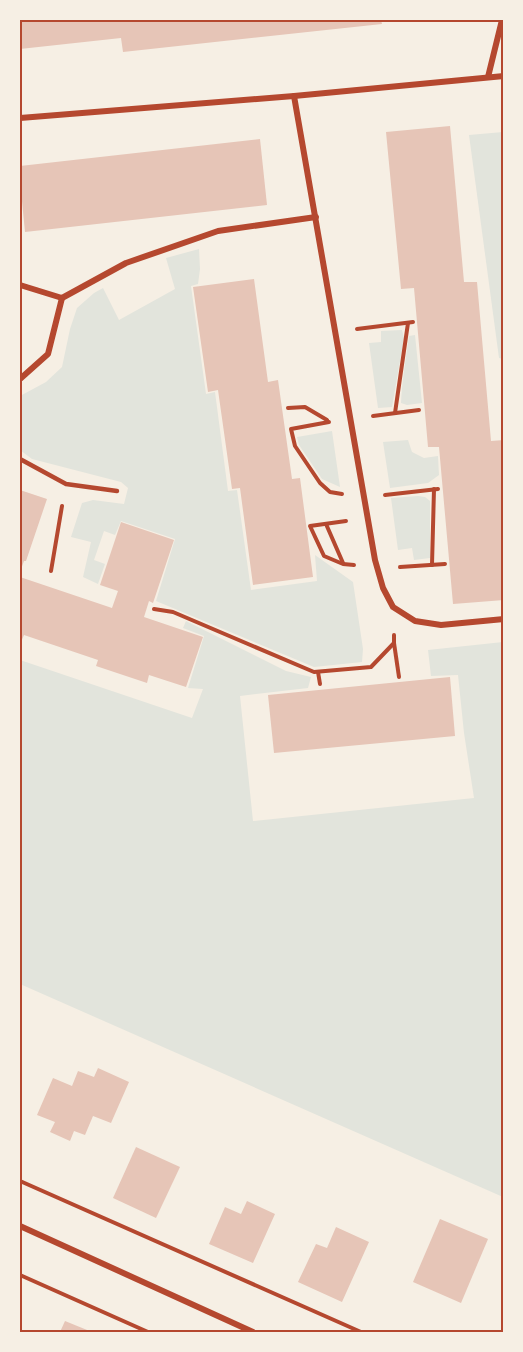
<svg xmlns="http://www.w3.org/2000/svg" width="523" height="1352" font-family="'Varela Round',sans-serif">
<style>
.green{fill:#e2e4dc}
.building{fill:#e6c5b7}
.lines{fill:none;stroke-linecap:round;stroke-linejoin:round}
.path{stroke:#b5482f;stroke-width:4}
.service{stroke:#b5482f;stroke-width:4.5}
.minor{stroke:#b5482f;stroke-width:6}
.neatline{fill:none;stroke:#b5482f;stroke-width:2}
</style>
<rect width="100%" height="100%" fill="#f6efe4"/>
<g class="green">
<path d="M503 132H504L503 359 499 358 469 135Z"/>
<path d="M199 249 200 269 198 284 191 286 206 394 215 392 228 491 237 490 251 590 317 581 315 555 353 582 363 649 362 662 314 667 156 601 175 539 121 521 115 535 104 531 94 560 105 564 98 584 83 577 91 542 71 537 82 503 93 500 124 504 128 488 121 482 32 459 20 450V396L46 382 62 367 70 329 77 308 94 293 103 288 119 320 175 289 166 258Z"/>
<path d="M402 330 404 338 392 407 378 408 369 343 381 342V331Z"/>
<path d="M415 335 422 403 407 405 401 403C402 381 406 358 409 336Z"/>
<path d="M332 431 340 487 322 479 299 445 297 437Z"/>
<path d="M408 440 412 452 424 458 438 456 439 475 428 483 390 488 383 442Z"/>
<path d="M418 496 425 497 430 501V558L414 560 412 548 398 550 391 498Z"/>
<path d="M186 621 286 671 311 677 308 688 240 696 253 821 474 798 464 733 458 675 431 676 428 650 503 642V1197L20 984V660L192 718 203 689 188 688 204 636 183 628Z"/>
</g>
<g class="building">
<path d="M20 20H381L382 24 123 52 121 38 20 49Z"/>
<path d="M450 126 464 282H477L491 441 504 440V600L453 604 439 447H428L414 288 401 289 386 132Z"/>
<path d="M260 139 267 205 25 232 20 181V166Z"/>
<path d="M254 279 268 382 278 380 292 479 300 478 313 577 253 585 240 488 232 489 218 390 208 392 193 287Z"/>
<path d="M20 490 47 499 26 561H24L20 572Z"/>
<path d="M121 522 174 540 153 603 149 601 144 617 203 637 186 687 149 675 147 683 96 666 98 660 24 635 21 642 20 641V577L112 608 118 591 100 585Z"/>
<path d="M450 677 455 736 274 753 268 695Z"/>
<path d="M98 1068 129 1082 111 1123 93 1116 85 1135 74 1131 70 1141 50 1132 55 1122 37 1115 53 1078 72 1086 78 1071 94 1077Z"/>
<path d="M136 1147 180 1167 156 1218 113 1198Z"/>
<path d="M247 1201 275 1214 253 1263 209 1244 225 1207 241 1214Z"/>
<path d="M440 1219 488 1239 461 1303 413 1282Z"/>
<path d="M336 1227 369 1242 342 1302 298 1282 316 1244 327 1248Z"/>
<path d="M65 1321 92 1332H60Z"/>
</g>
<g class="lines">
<g class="path">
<path d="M357 329 413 322"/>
<path d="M288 408 305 407 327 420"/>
<path d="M395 413 408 323"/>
<path d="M373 416 419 410"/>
<path d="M329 422 291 429 295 446 320 483 330 492 342 494"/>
<path d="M385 495 438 489"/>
<path d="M346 521 310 526 324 556 343 564 354 565"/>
<path d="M326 524 343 563"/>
<path d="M432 565 434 489"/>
<path d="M400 567 445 564"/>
<path d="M51 571 62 506"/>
<path d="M154 609 173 612 314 672 371 667 394 643V635"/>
<path d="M394 643 399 677"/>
<path d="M318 672 320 684"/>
<path d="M20 1181 361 1332"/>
<path d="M20 1275 148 1332"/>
</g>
<path class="service" d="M20 459 66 484 117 491"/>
<g class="minor">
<path d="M488 77 502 20"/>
<path d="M294 96 375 560 383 588 393 607 415 621 441 625 504 619"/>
<path d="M20 118 294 96 504 76"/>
<path d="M20 285 62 298 126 263 218 231 316 217"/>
<path d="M20 379 48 354 62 298"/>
<path d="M20 1226 253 1332"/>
</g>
</g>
<rect width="523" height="1352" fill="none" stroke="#f6efe4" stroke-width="42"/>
<rect x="21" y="21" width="481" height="1310" class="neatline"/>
</svg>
